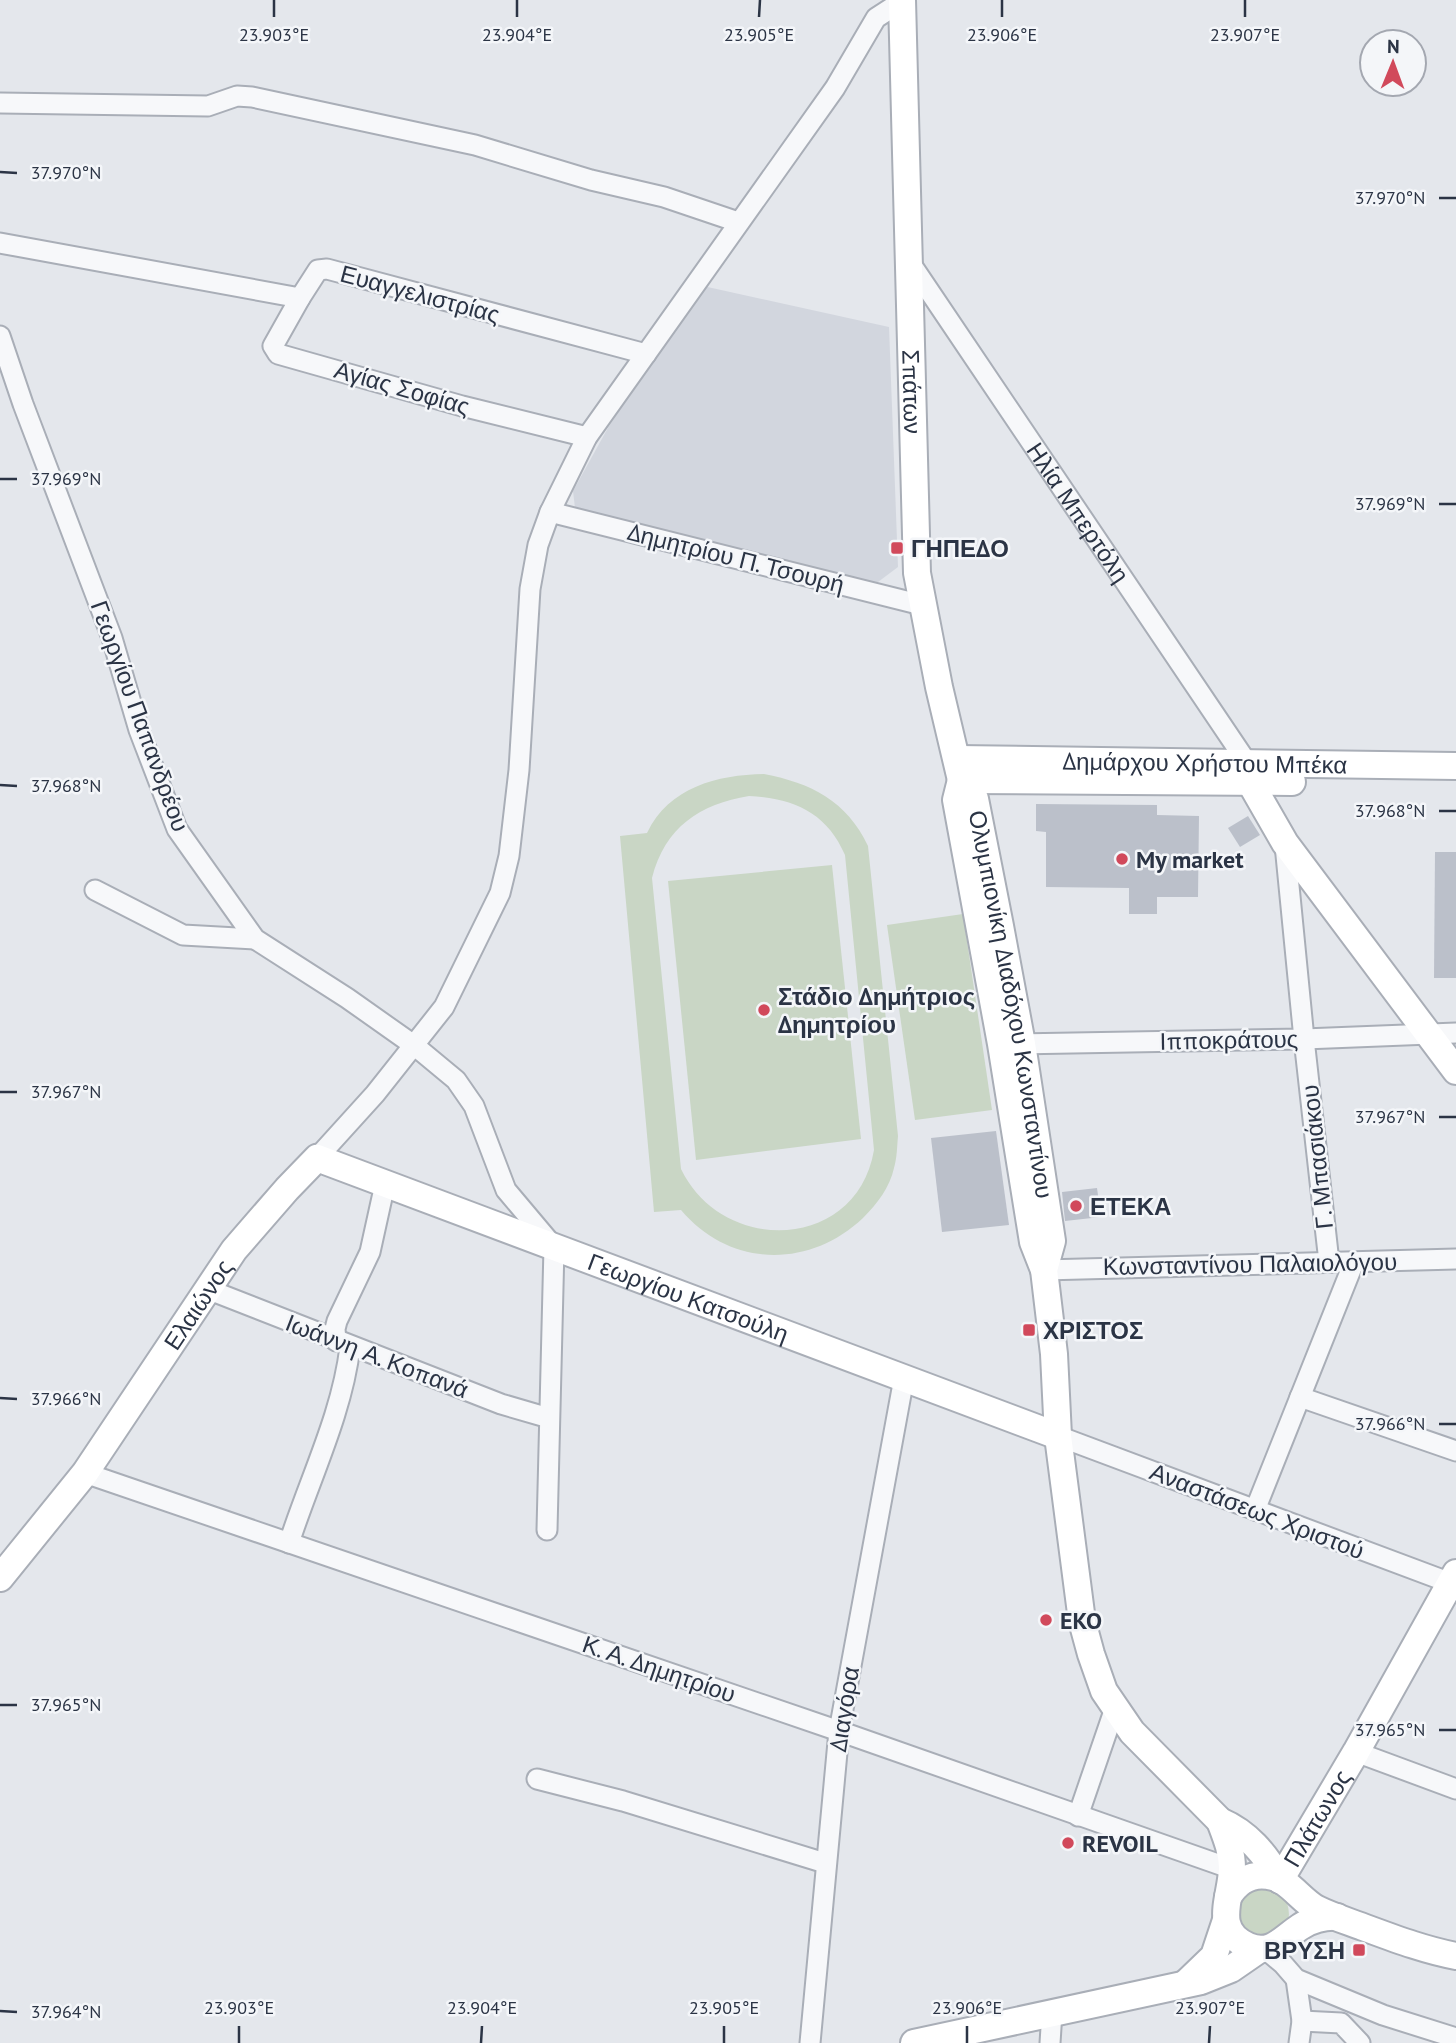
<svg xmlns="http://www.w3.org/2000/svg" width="1456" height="2043" font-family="'PT Sans',sans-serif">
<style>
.built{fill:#d2d6de}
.green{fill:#c9d6c5;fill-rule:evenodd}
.building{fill:#bbc0ca}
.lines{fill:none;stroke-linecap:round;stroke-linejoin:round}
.street-casing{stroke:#a9aeb7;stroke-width:23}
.secondary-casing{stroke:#a9aeb7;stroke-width:30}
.street{stroke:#f7f8fa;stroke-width:19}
.secondary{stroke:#fff;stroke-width:26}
.ticks{fill:none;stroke:#2b3445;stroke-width:2.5}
.poi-dot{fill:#d1495b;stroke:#f4f6f9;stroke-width:2.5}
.labels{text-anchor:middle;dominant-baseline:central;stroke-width:5;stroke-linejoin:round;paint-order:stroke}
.street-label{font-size:24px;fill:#2b3445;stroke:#f4f6f9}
.poi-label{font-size:24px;font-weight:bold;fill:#2b3445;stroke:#f4f6f9;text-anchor:start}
.ticks-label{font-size:18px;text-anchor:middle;fill:#2b3445;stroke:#f4f6f9;stroke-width:5;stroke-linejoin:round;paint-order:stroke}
</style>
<rect width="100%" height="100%" fill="#e4e7ec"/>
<path class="built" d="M703 286 889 327 898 567 874 585 575 508 573 491 609 426Z"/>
<g class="green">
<path d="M764 774C811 783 847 801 868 846L898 1136C897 1147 897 1158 894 1168 890 1187 877 1204 863 1218 809 1269 730 1268 681 1210L654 1212 620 836 647 833C669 787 717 775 764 774ZM749 796C794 798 827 813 845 855L874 1150C857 1251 723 1256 681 1169L652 878C665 827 700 804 749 796Z"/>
<path d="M832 865 861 1139 696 1160 668 881Z"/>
<path d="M963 914 992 1110 915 1120 887 925Z"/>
<path d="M1253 1888C1276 1887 1293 1896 1288 1923L1260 1940 1239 1925 1240 1899Z"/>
</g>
<g class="building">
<path d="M1036 804 1157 805V815L1199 816 1198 897H1157V914H1129V888L1046 887V832L1036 831Z"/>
<path d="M1248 816 1260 835 1240 847 1228 828Z"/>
<path d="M1435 852H1456V978H1434Z"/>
<path d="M996 1131 1009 1225 942 1232 931 1138Z"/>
<path d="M1097 1188 1101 1217 1065 1221 1062 1192Z"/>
</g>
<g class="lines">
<defs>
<g id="street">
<path d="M0 103 208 106 237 96 252 97 475 145 591 180 664 197 738 222"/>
<path d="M0 243 300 298 318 270 327 269 646 354"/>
<path id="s1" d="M909 261 1248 764"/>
<path d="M300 298 273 346 278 354 462 406 587 437"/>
<path d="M0 336 23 404 112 638 139 730 177 829 255 939 347 998 415 1046 456 1080 474 1106 506 1190 554 1247 547 1530"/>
<path d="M550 512 922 605"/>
<path d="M1285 845 1304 1039 1329 1262"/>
<path d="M95 890 183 935 255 939"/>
<path d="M1009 1044 1304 1039 1456 1033"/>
<path d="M317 1158 375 1094 444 1007 500 893 509 856 519 770 530 589 538 545 550 512 587 437 835 88 876 18 902 1"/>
<path d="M1044 1270 1456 1259"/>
<path d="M207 1289 501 1404 549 1418"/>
<path d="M336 1341 335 1329 337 1321 370 1252 385 1184"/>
<path d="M1300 1397 1456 1451"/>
<path d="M1058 1436 1456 1585"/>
<path d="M85 1473 839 1731 1232 1869"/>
<path d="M1255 1510 1354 1262"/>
<path d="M289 1543C310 1478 342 1414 350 1347"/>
<path d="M1356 1752 1456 1789"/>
<path d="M537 1779 623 1801 825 1863"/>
<path d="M1078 1816 1115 1708"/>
<path d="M1264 1948 1283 1964 1296 1979 1383 2015 1456 2038"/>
<path d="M1296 1979 1302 2021 1299 2043"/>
<path d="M1302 2021 1341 2023 1360 2043"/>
<path d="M810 2043 839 1731 904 1378"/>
<path d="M1050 2043 1052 2012"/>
</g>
<g id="secondary">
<path id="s2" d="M902 0 917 573 939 687 961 780 975 799 1000 926 1022 1044 1052 1241 1044 1270"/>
<path id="s3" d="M957 759 1456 766"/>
<path d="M961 780 956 800 1001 1044 1033 1242 1044 1270 1054 1354 1058 1436 1082 1621 1091 1654 1104 1691 1132 1732 1220 1821C1248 1833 1265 1854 1280 1880"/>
<path d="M961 780 1292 782"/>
<path d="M1250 782 1285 843 1456 1071"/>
<path id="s4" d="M0 1578 85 1473 234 1250 287 1189 317 1158 1058 1436"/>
<path d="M1220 1821C1226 1837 1232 1851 1232 1868 1232 1896 1211 1930 1248 1946 1271 1956 1283 1938 1300 1927 1310 1920 1325 1916 1337 1917"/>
<path id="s5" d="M1280 1880 1356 1752 1456 1573"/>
<path d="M1228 1897C1237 1882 1250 1873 1268 1876 1288 1878 1300 1900 1317 1909 1331 1916 1347 1921 1363 1927 1393 1938 1424 1950 1456 1956"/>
<path d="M1187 1982 1214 1956 1226 1920"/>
<path d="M914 2043 1201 1981 1231 1969 1260 1949"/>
</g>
</defs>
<use href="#street" class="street-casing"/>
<use href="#secondary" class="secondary-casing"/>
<use href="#street" class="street"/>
<use href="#secondary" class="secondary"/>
</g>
<path class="ticks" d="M274 17V0M517 17V0M759 17 760 0M1002 17V0M1245 17V0M0 172 17 173M1439 198H1456M0 479H17M1439 504H1456M0 785 17 786M1439 811H1456M0 1092H17M1439 1117H1456M0 1398 17 1399M1439 1424H1456M0 1705H17M1439 1730H1456M0 2011 17 2012M239 2043V2026M481 2043 482 2026M724 2043V2026M967 2043V2026M1209 2043 1210 2026"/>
<g class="poi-dot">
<rect x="890" y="541" width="14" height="14" rx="3.5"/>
<circle cx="1122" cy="859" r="7"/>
<circle cx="764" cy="1010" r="7"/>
<circle cx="1076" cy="1206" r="7"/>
<rect x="1022" y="1323" width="14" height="14" rx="3.5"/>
<circle cx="1046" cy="1620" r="7"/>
<circle cx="1068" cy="1843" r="7"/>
<rect x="1352" y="1943" width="14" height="14" rx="3.5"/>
</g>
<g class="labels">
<g class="street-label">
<text transform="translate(420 294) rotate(15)">Ευαγγελιστρίας</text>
<text transform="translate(402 388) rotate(16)">Αγίας Σοφίας</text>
<text stroke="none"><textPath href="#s2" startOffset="392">Σπάτων</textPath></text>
<text stroke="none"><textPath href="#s1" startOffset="303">Ηλία Μπερτόλη</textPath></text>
<text transform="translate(736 558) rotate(14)">Δημητρίου Π. Τσουρή</text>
<text transform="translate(140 716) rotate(70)">Γεωργίου Παπανδρέου</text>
<text stroke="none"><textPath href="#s3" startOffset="248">Δημάρχου Χρήστου Μπέκα</textPath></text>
<text stroke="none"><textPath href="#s2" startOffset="1017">Ολυμπιονίκη Διαδόχου Κωνσταντίνου</textPath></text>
<text transform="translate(1229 1040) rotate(-1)">Ιπποκράτους</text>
<text transform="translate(1317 1157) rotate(-96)">Γ. Μπασιάκου</text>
<text transform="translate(1250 1264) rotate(-1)">Κωνσταντίνου Παλαιολόγου</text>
<text stroke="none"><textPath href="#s4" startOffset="924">Γεωργίου Κατσούλη</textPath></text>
<text stroke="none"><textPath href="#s4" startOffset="338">Ελαιώνος</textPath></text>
<text transform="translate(377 1356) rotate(21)">Ιωάννη Α. Κοπανά</text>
<text transform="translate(1257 1511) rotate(21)">Αναστάσεως Χριστού</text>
<text transform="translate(659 1669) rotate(19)">Κ. Α. Δημητρίου</text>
<text transform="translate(844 1709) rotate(-81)">Διαγόρα</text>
<text stroke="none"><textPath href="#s5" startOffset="72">Πλάτωνος</textPath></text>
</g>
<g class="poi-label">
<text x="911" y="548">ΓΗΠΕΔΟ</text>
<text x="1136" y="859">My market</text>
<text x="778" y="996">Στάδιο Δημήτριος<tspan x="778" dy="28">Δημητρίου</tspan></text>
<text x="1090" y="1206">ΕΤΕΚΑ</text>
<text x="1043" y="1330">ΧΡΙΣΤΟΣ</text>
<text x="1060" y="1620">EKO</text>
<text x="1082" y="1843">REVOIL</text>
<text x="1345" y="1950" text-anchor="end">ΒΡΥΣΗ</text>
</g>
</g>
<g class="ticks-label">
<text x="274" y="41">23.903°E</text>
<text x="517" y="41">23.904°E</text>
<text x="759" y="41">23.905°E</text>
<text x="1002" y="41">23.906°E</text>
<text x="1245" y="41">23.907°E</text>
<text x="66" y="179">37.970°N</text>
<text x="1390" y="204">37.970°N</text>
<text x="66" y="485">37.969°N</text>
<text x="1390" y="510">37.969°N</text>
<text x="66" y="792">37.968°N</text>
<text x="1390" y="817">37.968°N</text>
<text x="66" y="1098">37.967°N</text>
<text x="1390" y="1123">37.967°N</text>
<text x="66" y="1405">37.966°N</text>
<text x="1390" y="1430">37.966°N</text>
<text x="66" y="1711">37.965°N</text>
<text x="1390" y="1736">37.965°N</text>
<text x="239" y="2014">23.903°E</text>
<text x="482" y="2014">23.904°E</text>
<text x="724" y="2014">23.905°E</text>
<text x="967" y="2014">23.906°E</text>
<text x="1210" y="2014">23.907°E</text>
<text x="66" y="2018">37.964°N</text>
</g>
<g transform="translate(1393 63) rotate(1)"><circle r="33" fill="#f4f6f9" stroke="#a4a8b1" stroke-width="2"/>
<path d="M0-5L12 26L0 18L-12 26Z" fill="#d1495b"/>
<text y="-10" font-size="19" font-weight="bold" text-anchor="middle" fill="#2b3445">N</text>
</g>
</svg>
